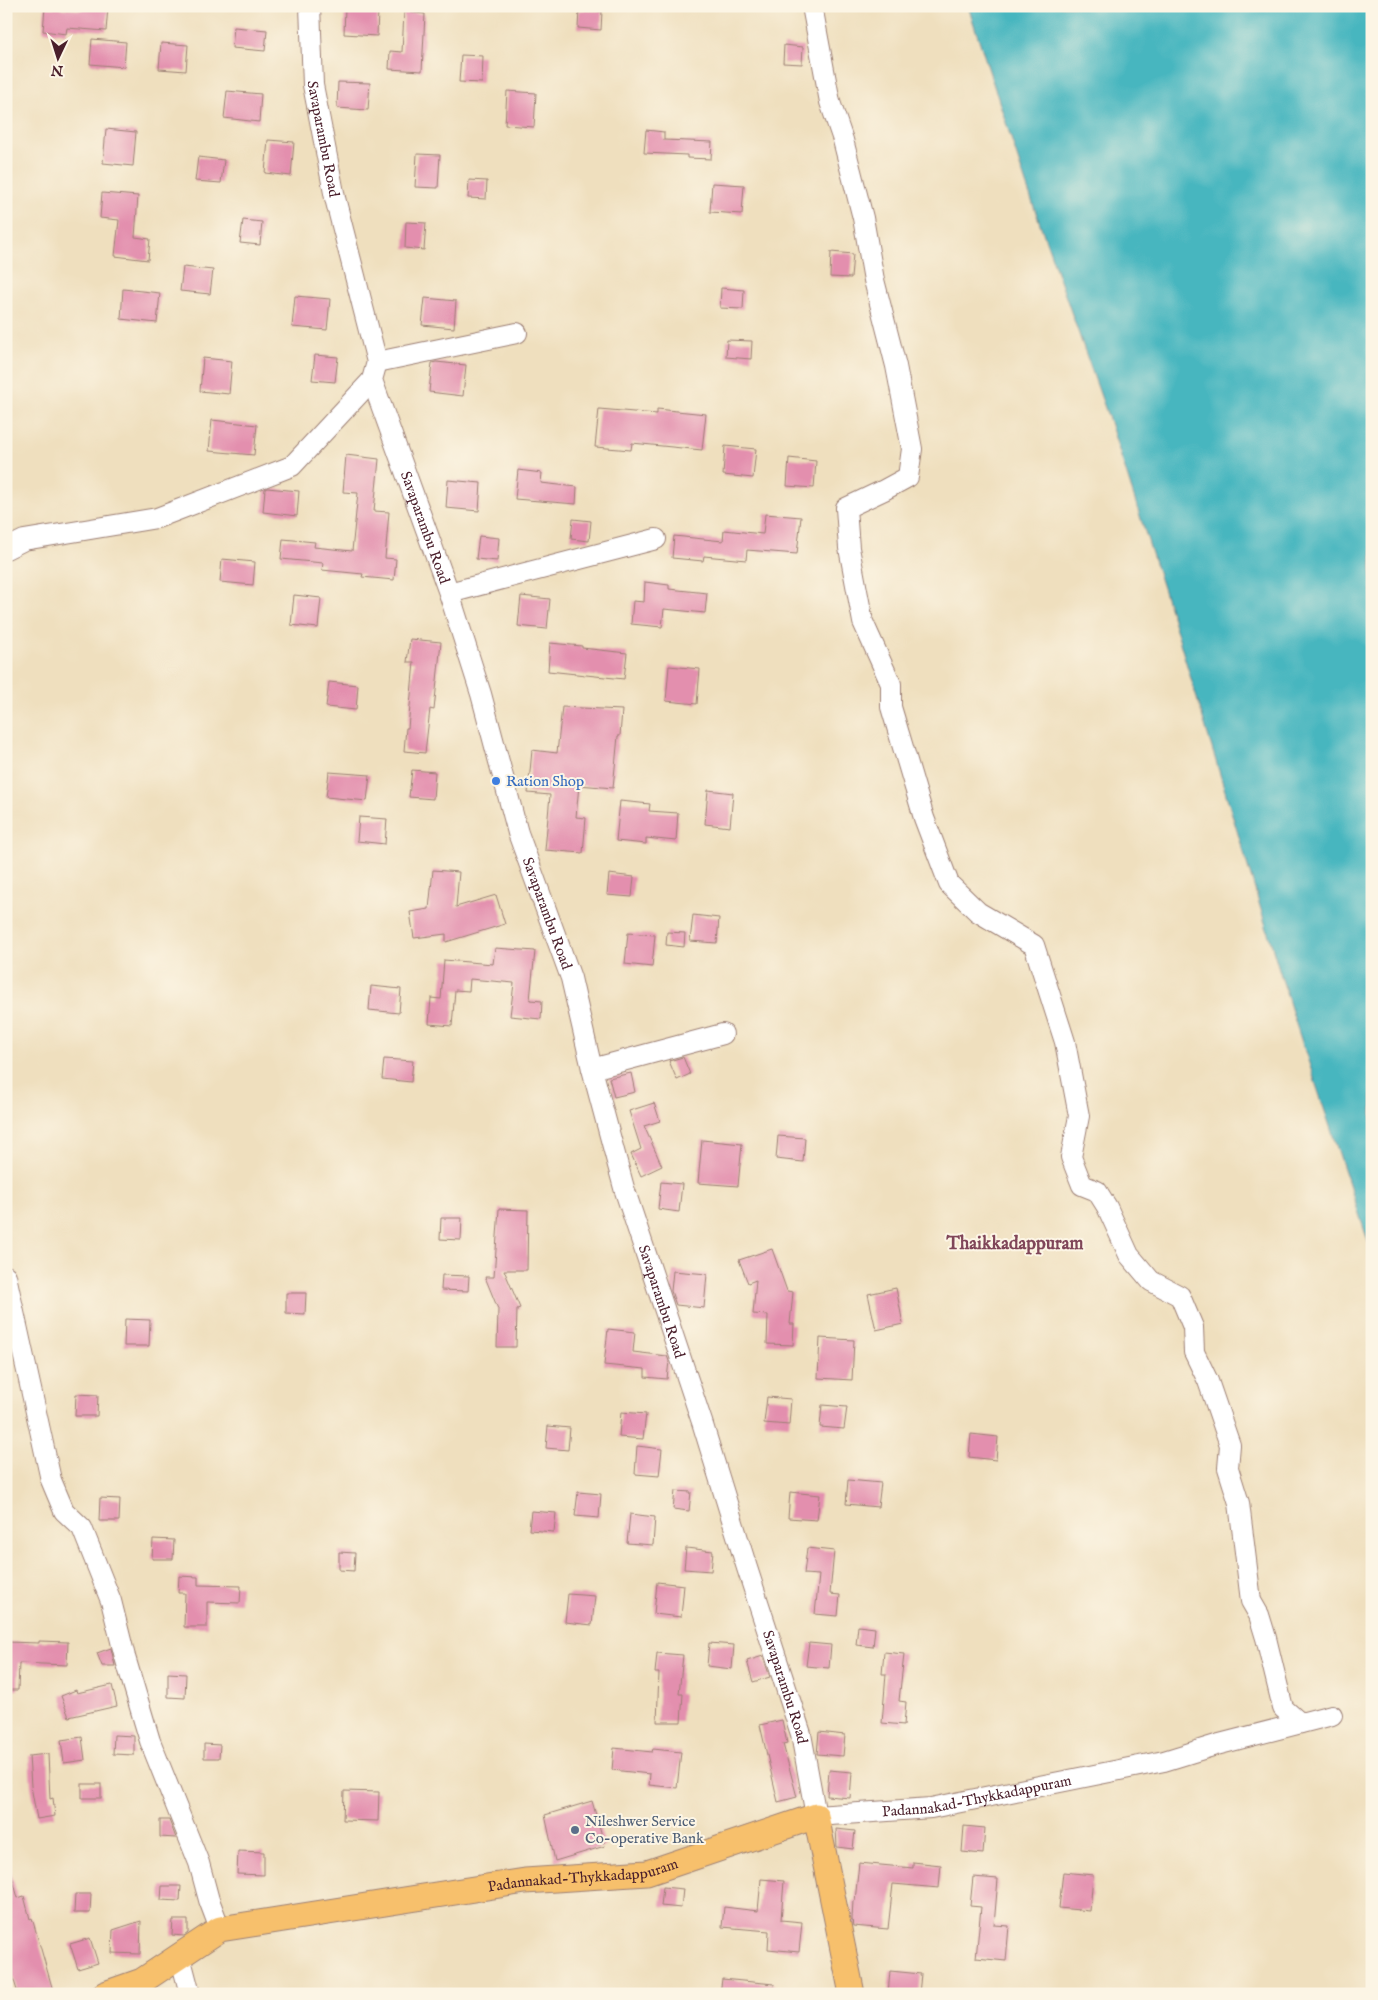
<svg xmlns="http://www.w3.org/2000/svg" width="1378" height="2000" font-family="'IM FELL English',serif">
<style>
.water{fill:#47b6bf;stroke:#486a75}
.building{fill:#e38fae}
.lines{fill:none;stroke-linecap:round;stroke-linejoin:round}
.minor-casing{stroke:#9c7f74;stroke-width:22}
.major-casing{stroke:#9c7f74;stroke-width:27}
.minor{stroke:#fff;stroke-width:20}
.major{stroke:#f7c06c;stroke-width:25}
.shop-dot{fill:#3f7fe0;stroke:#fcf5e5;stroke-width:2}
.service-dot{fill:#5c6f8a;stroke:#fcf5e5;stroke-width:2}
.labels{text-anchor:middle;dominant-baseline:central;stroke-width:4;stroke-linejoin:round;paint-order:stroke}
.street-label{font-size:15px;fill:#4a1f2b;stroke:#fcf5e5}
.shop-label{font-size:15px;fill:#366cbe;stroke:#fcf5e5;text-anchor:start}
.service-label{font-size:15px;fill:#4e5e75;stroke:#fcf5e5;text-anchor:start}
.quarter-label{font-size:18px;font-weight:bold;fill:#804659;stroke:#fcf5e5}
</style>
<rect width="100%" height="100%" fill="#fcf5e5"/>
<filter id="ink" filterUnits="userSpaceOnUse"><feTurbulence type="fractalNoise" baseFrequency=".02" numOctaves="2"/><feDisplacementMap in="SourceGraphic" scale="10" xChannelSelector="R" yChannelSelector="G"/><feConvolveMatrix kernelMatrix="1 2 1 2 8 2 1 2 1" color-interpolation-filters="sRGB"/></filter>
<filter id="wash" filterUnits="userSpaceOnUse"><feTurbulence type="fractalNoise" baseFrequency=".0096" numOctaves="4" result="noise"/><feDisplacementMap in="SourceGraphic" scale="20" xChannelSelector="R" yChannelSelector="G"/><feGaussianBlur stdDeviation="1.12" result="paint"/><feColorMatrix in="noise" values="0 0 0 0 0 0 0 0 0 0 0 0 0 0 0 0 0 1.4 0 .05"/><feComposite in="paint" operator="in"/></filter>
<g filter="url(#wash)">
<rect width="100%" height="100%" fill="#efdfbe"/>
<path class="water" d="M968 6H1372V1253L1293 1015 1172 616 1110 422 1026 184Z"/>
<g id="blocks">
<g class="building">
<path d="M82 6 108 7 106 31 67 28 66 34 43 31 45 7 82 10Z"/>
<path d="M345 8 378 10 377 36 344 34Z"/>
<path d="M579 10 602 11 601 30 578 28Z"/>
<path d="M404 12 425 14 422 71 389 69 390 51 402 52Z"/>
<path d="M234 27 267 30 265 51 232 48Z"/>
<path d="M92 39 126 42 124 67 90 64Z"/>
<path d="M161 43 188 45 186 71 159 69Z"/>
<path d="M784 45 803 47 802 64 783 63Z"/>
<path d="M461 55 483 56 482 83 459 82Z"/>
<path d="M338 82 370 83 368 110 337 108Z"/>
<path d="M227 91 261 94 259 122 224 118Z"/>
<path d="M507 91 536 93 534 127 505 125Z"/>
<path d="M106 129 136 132 133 166 103 163Z"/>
<path d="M646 130 664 132V140L712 142 711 159 687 158V155L644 153Z"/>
<path d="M268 140 294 142 291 176 265 173Z"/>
<path d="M417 154 440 155 438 188 415 187Z"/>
<path d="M198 157 224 160 221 183 195 181Z"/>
<path d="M469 180 487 181 486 199 468 198Z"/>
<path d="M712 183 744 185 742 214 710 212Z"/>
<path d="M102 193 138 196 135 237 150 239 148 260 115 256 119 220 100 218Z"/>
<path d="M243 220 262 222 260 245 240 243Z"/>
<path d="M406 222 426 223 424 250 405 248Z"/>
<path d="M831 252 853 254 851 278 830 277Z"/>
<path d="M183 267 213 270 210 294 180 291Z"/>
<path d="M721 288 744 290 743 309 720 308Z"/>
<path d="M123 289 160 293 157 323 121 319Z"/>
<path d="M295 296 330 299 327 330 292 327Z"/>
<path d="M425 298 456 301 454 328 422 325Z"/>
<path d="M727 340 752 341 751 359 726 357Z"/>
<path d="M315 355 338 357 335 382 312 380Z"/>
<path d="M203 358 232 361 229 394 200 391Z"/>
<path d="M436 362 466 365 463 396 429 392 432 363Z"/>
<path d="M599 409 657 414V409L706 414 702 450 632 443 631 450 595 447Z"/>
<path d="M212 420 257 425 254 455 209 451Z"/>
<path d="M725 446 756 449 753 478 723 475Z"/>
<path d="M346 455 379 459 374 511 389 512 385 558 396 559 394 580 362 577 363 574 322 570 323 563 281 559 283 539 315 542 314 547 352 551 358 493 343 492Z"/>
<path d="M789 458 816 461 814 488 787 486Z"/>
<path d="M518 470 542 473 541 483 577 487 576 504 515 499Z"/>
<path d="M448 480 481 483 479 511 446 508Z"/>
<path d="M267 488 299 491 297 516 263 512 265 489Z"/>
<path d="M765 514 801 517 797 554 747 550 746 560 704 556 703 561 672 558 674 536 723 541 724 530 763 534Z"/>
<path d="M573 519 591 521 589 541 571 539Z"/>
<path d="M479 536 499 538 497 561 476 559Z"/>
<path d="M222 559 255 562 253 585 220 582Z"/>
<path d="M645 582 669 585V589L707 593 705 613 664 609 662 627 631 624 633 601 644 602Z"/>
<path d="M294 595 321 598 318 628 291 625Z"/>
<path d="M521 596 550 599 547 629 518 626Z"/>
<path d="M410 639 441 642 434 710 430 709 425 753 404 751 406 728H408L414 662H407Z"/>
<path d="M550 643 582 646V648L627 653 624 679 548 671Z"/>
<path d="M669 666 700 669 697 704 666 701Z"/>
<path d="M329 682 358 685 356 710 326 707Z"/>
<path d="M562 707 622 710 620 736H618L613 788 579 785 576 817 586 818 583 853 545 850 550 795 528 793 532 750 557 753Z"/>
<path d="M412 770 435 772 433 799 409 797Z"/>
<path d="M329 772 370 775 367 801 326 797Z"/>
<path d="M708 790 733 793 730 827 705 824Z"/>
<path d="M620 801 650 804 649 811 678 813 676 841 646 838V844L616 841Z"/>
<path d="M359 817 387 819 385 844 357 841Z"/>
<path d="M433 870 459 872 456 907 496 895 505 924 446 942V934L414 938 410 912 429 909Z"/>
<path d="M609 874 634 877 632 897 607 895Z"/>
<path d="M693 915 719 918 717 943 690 941Z"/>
<path d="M667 932 685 933 684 947 666 945Z"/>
<path d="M628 933 655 935 652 967 625 964Z"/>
<path d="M495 948 535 951 530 1000 542 1001 541 1019 510 1016 514 983 470 979 469 991 455 990 452 1026 429 1024 431 998 441 999 444 960 493 964Z"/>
<path d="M371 986 401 989 399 1013 369 1010Z"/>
<path d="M683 1057 690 1074 677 1080 669 1061Z"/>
<path d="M384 1059 413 1061 411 1082 382 1079Z"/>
<path d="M631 1073 635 1092 614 1097 609 1078Z"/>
<path d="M654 1103 660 1121 644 1126 662 1166 641 1176 631 1154 641 1149 629 1111Z"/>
<path d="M778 1136 805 1138 803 1162 776 1159Z"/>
<path d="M702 1140 742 1144 738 1186 698 1183Z"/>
<path d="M661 1182 682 1184 679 1212 658 1209Z"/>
<path d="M499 1209 528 1210 527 1270H504L520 1308 517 1309 516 1347H497L498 1309 485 1277H494Z"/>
<path d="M441 1218H462L461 1240 440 1239Z"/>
<path d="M772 1249 787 1291 793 1292 790 1324H794L793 1345 767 1344 768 1315 753 1314 756 1280 748 1283 739 1260Z"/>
<path d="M673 1271 707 1274 704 1308 676 1305 671 1291Z"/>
<path d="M442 1275 469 1276 468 1291 441 1290Z"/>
<path d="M896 1288 903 1324 876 1330 868 1294Z"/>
<path d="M286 1293H306L305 1314 286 1313Z"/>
<path d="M125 1319 150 1320 149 1346H124Z"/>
<path d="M608 1329 635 1332 633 1352 667 1356 669 1361 667 1379 645 1377V1369L604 1365Z"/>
<path d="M820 1338 854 1340 852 1380 818 1378Z"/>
<path d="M76 1394 98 1395 97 1416H75Z"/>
<path d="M767 1397 791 1399 789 1425 764 1423Z"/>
<path d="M822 1405 847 1407 844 1429 820 1427Z"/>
<path d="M621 1412 646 1414 643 1439 619 1437Z"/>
<path d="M548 1426 570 1428 568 1450 546 1448Z"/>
<path d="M971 1434 998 1437 996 1460 969 1457Z"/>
<path d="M637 1446 662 1449 659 1476 635 1474Z"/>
<path d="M848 1480 881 1483 878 1507 846 1504Z"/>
<path d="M675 1491 691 1492 689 1511 673 1509Z"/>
<path d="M578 1492 601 1494 599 1518 575 1516Z"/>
<path d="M790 1492 820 1495 817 1520 788 1518Z"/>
<path d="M100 1498 120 1499 119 1521H99Z"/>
<path d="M531 1511 556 1513 554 1532 529 1530Z"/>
<path d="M630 1514 655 1517 653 1545 627 1543Z"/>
<path d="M153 1539 174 1540 173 1559H152Z"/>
<path d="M686 1548 713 1551 711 1571 684 1569Z"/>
<path d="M807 1548 834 1551 830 1594 840 1595 838 1616 815 1614 819 1575 804 1574Z"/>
<path d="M339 1552 355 1553 354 1571 339 1570Z"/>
<path d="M179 1576 198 1577V1585L241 1586 240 1603 207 1602V1627H184L185 1593H178Z"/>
<path d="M657 1582 684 1585 681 1617 654 1614Z"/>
<path d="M568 1594 595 1596 592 1625 565 1622Z"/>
<path d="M858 1626 875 1628 873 1647 856 1645Z"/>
<path d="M39 1641 68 1642 67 1665 19 1663 18 1690H6V1642L39 1643Z"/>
<path d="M709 1643 734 1645 732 1669 707 1666Z"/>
<path d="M809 1643 831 1645 829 1668 806 1666Z"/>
<path d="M111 1648 115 1666H102L97 1653Z"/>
<path d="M884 1652 904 1654 899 1701 906 1702 904 1725 882 1723 886 1674H882Z"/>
<path d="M657 1653 683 1655 679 1694H683L681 1722H657L659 1673H655Z"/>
<path d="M763 1656 770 1677 753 1682 747 1661Z"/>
<path d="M168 1673 186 1674 185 1698 168 1697Z"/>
<path d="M112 1685 117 1706 69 1717 61 1696 76 1690 77 1693Z"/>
<path d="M782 1720 787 1743 783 1744 797 1797 778 1802 760 1725Z"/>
<path d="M819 1732 845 1735 843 1756 817 1754Z"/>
<path d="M114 1735 134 1736V1755L113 1754Z"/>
<path d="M82 1737 85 1760 64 1763 61 1740Z"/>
<path d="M204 1744 220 1745 219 1758H204Z"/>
<path d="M614 1748 652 1752 653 1749 681 1752 677 1788 649 1785 650 1774 612 1770Z"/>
<path d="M48 1754 50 1799 53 1798 55 1816 37 1819 31 1786 29 1756Z"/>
<path d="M829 1770 852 1772 850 1798 827 1796Z"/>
<rect x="82" y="1784" width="19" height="14"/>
<path d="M344 1791 379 1792 378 1821 343 1820Z"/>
<path d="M592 1801 605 1846 555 1861 545 1815Z"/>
<path d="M160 1820H169L176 1838 160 1837Z"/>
<path d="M964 1826 985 1828 983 1854 962 1852Z"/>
<path d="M836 1829 855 1831 853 1849 837 1847Z"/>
<path d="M238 1851 264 1852V1875L237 1874Z"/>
<path d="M913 1862 941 1865 939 1888 893 1884 888 1929 853 1926 852 1919 853 1901H855L859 1863 913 1868Z"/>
<path d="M6 1869H10L18 1898 24 1896 30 1919 32 1918 54 1994H18L6 1953Z"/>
<path d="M1063 1872 1093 1875 1090 1911 1059 1908Z"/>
<path d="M973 1877 998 1879 994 1925 1009 1926 1006 1961 976 1958 981 1907 970 1906Z"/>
<path d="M761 1879 784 1881 781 1920 802 1922 799 1952 768 1949 769 1931 722 1927 724 1907 758 1911Z"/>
<path d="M162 1886H181L180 1901 161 1900Z"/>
<path d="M663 1887 683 1889 681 1908 661 1906Z"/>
<path d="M75 1894H91L90 1913H74Z"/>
<path d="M173 1920H188V1933L184 1936 172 1935Z"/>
<path d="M141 1921 140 1954 112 1953 113 1930Z"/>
<path d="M90 1938 98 1963 78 1969 70 1944Z"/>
<path d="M890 1971 921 1974 919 1994H888Z"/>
<path d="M722 1979 774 1984 773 1994H720Z"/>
</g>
</g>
</g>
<g filter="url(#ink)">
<use href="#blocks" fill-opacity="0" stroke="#9c7f74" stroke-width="1"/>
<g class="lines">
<defs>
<g id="minor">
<path id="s1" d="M310 6 313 85 335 198 377 362 372 380 449 593 481 694 518 833 571 978 592 1069 624 1188 702 1422 747 1568 801 1734 816 1816 931 1808 1164 1761 1216 1745 1332 1715"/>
<path d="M812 6 830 102 843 140 863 218 874 280 896 366 912 449 908 477 884 490 846 508 849 548 863 622 891 684V707L924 818 949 884 978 912 1034 945 1065 1042 1079 1116 1071 1157 1082 1185 1097 1191 1107 1207 1129 1255 1151 1281 1180 1296 1193 1327 1194 1352 1208 1381 1230 1445 1228 1468 1239 1503 1251 1601 1259 1615 1266 1638 1283 1708 1300 1723"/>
<path d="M377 362 517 333"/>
<path d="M6 549 24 540 157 518 292 466 372 380"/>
<path d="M449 593 656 539"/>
<path d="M592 1069 723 1034"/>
<path d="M6 1276 51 1480 64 1511 82 1528 111 1601 125 1657 150 1741 199 1863 209 1900 220 1929"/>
<path d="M180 1956 190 1994"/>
</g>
<g id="major">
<path id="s2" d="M105 1994 142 1981 220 1929 525 1881 647 1873 816 1816 852 1994"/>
</g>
</defs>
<use href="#minor" class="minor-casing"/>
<use href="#major" class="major-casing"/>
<use href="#minor" class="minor"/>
<use href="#major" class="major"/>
</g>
</g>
<circle class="shop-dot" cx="496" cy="781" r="5"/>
<circle class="service-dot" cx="575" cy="1830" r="5"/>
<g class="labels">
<g class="street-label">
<text stroke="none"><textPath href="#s1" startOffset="134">Savaparambu Road</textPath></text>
<text stroke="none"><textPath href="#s1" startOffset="539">Savaparambu Road</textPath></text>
<text stroke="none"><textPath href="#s1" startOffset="944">Savaparambu Road</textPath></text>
<text stroke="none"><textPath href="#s1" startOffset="1349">Savaparambu Road</textPath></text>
<text stroke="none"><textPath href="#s1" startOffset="1754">Savaparambu Road</textPath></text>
<text stroke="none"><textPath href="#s1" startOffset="2049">Padannakad-Thykkadappuram</textPath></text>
<text stroke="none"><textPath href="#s2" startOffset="500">Padannakad-Thykkadappuram</textPath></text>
</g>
<g class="shop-label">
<text x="506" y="781">Ration Shop</text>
</g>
<g class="service-label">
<text x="585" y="1821">Nileshwer Service<tspan x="585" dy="17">Co-operative Bank</tspan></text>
</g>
<g class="quarter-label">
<text x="1015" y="1244">Thaikkadappuram</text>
</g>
</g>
<rect width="1378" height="2000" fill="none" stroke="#fcf5e5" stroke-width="25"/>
<g transform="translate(58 58) rotate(184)" stroke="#fcf5e5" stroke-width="4" paint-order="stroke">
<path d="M0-4L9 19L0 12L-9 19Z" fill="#4a1f2b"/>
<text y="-8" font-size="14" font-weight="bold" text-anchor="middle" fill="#4a1f2b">N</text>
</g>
</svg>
